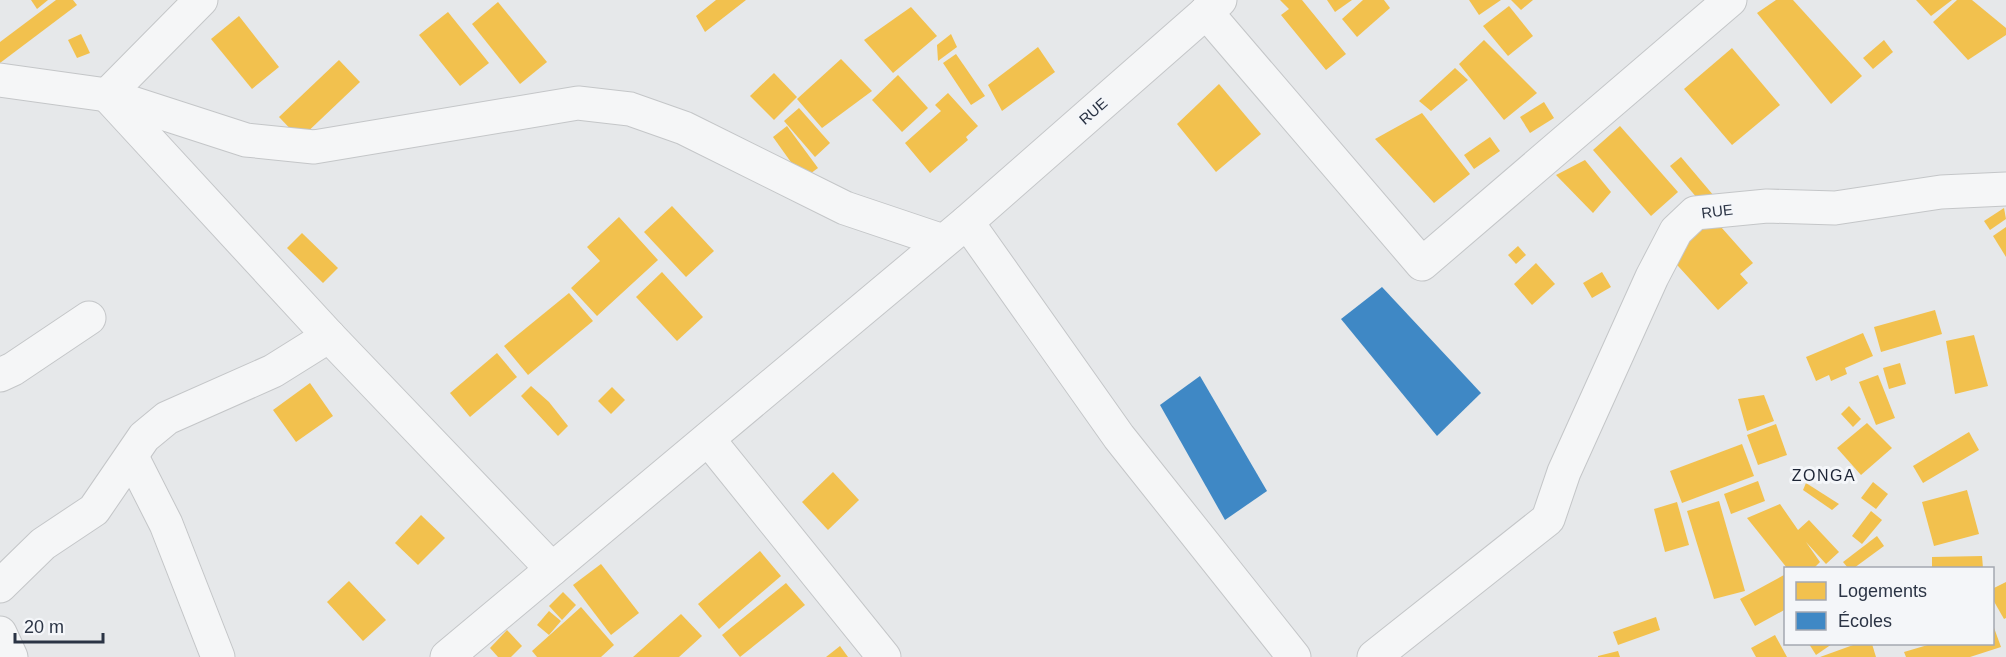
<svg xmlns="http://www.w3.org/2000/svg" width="2006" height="657" font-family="Arial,sans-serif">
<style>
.homes{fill:#f2c14e}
.schools{fill:#3f88c5}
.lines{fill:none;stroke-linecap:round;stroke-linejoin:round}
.minor-casing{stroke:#c4c6c8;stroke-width:35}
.minor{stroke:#f5f6f7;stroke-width:33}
.labels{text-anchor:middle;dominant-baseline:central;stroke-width:6;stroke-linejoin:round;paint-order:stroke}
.street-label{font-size:15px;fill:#2b3445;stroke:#f4f6f9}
.neighbourhood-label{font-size:16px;letter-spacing:1.5px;fill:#1d2536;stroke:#f4f6f9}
</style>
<rect width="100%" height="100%" fill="#e6e8ea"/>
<g class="homes">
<path d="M31 0H48L37 9Z"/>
<path d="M56 0H73L77 5 0 63V42Z"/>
<path d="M716 0H746L705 32 696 16Z"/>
<path d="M1280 0H1302L1346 54 1326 70 1281 15 1289 9Z"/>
<path d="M1327 0H1352L1335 12Z"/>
<path d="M1363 0H1384L1390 8 1357 37 1342 19Z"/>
<path d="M1469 0H1501L1479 15Z"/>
<path d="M1511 0H1533L1521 10Z"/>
<path d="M1776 0H1793L1862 76 1831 104 1757 13Z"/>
<path d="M1916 0H1952L1931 16Z"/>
<path d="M1957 0H1972L2006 28V35L1968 60 1933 22Z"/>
<path d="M498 2 547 62 520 84 472 24Z"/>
<path d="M1509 6 1533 36 1508 56 1483 26Z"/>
<path d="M911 7 937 36 893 73 864 40Z"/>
<path d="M448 12 489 63 460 86 419 35Z"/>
<path d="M239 16 279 67 252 89 211 39Z"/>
<path d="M81 34 90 53 77 58 68 40Z"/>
<path d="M951 34 957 47 938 61 937 45Z"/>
<path d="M1484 40 1537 93 1504 120 1459 64Z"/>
<path d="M1884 40 1893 52 1873 69 1863 58Z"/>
<path d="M1038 47 1055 72 1002 111 988 85Z"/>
<path d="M1732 48 1780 105 1732 145 1684 89Z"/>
<path d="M956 54 985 96 971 105 943 63Z"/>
<path d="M841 59 872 91 822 128 797 99Z"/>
<path d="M339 60 360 82 300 139 279 117Z"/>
<path d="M1455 68 1468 80 1431 111 1419 101Z"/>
<path d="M774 73 797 97 774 120 750 96Z"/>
<path d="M898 75 928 108 902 132 872 100Z"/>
<path d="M1219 84 1261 134 1216 172 1177 124Z"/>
<path d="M948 93 978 126 966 137 968 140 930 173 905 143 941 111 935 105Z"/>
<path d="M1544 102 1554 118 1530 133 1520 117Z"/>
<path d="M799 108 830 143 815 157 784 121Z"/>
<path d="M1422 113 1470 174 1434 203 1375 139Z"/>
<path d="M787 126 818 168 803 179 773 137Z"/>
<path d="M1620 126 1678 192 1651 216 1593 150Z"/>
<path d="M1490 137 1500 151 1474 169 1464 155Z"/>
<path d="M1681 157 1714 196 1703 205 1670 166Z"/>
<path d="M1585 160 1611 192 1593 213 1556 175Z"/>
<path d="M672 206 714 251 686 277 644 232Z"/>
<path d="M2004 208 2006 219 1990 230 1984 221Z"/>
<path d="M619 217 658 260 597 316 571 288 600 261 587 247Z"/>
<path d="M1713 218 1753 263 1740 274 1748 283 1718 310 1669 256Z"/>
<path d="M2006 227V257L1993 236Z"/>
<path d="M302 233 338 268 323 283 287 248Z"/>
<path d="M1518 246 1526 255 1516 264 1508 255Z"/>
<path d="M1536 263 1555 284 1532 305 1514 284Z"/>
<path d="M662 272 703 317 677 341 636 297Z"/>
<path d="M1602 272 1611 287 1592 298 1583 283Z"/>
<path d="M569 293 593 321 528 375 504 346Z"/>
<path d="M1935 310 1942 334 1881 352 1874 327Z"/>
<path d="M1863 333 1873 356 1845 368 1847 374 1831 381 1829 375 1816 381 1806 357Z"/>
<path d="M1974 335 1988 386 1955 394 1946 341Z"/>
<path d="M497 353 517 377 470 417 450 393Z"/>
<path d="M1900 363 1906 384 1889 389 1883 368Z"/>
<path d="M1878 375 1895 418 1876 425 1859 382Z"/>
<path d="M310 383 333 416 296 442 273 410Z"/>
<path d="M531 386 549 402 568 426 558 436 521 396Z"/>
<path d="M612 387 625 400 611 414 598 401Z"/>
<path d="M1764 395 1774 421 1747 431 1738 399Z"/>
<path d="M1849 406 1861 419 1853 427 1841 414Z"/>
<path d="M1867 423 1892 448 1861 475 1837 448Z"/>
<path d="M1776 424 1787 455 1758 465 1747 435Z"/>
<path d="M1969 432 1979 450 1923 483 1913 466Z"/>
<path d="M1742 444 1754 476 1682 503 1670 471Z"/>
<path d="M833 472 859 500 828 530 802 502Z"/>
<path d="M1758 481 1765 501 1731 514 1724 494Z"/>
<path d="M1873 482 1888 494 1876 509 1861 498Z"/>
<path d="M1806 483 1839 504 1832 510 1803 490Z"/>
<path d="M1967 490 1979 534 1934 546 1922 502Z"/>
<path d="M1719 501 1745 591 1714 599 1687 511Z"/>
<path d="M1677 502 1689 545 1665 552 1654 509Z"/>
<path d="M1780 504 1798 530 1809 520 1839 552 1826 564 1806 542 1820 562 1814 568H1787L1747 518Z"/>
<path d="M1871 511 1882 520 1862 544 1852 536Z"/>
<path d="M421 515 445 538 418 565 395 543Z"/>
<path d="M1877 536 1884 546 1854 568H1848L1843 562Z"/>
<path d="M760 551 781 576 719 629 698 604Z"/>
<path d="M1982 556 1983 568H1932V557Z"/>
<path d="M601 564 639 613 611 635 573 585Z"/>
<path d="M1784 575 1786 609 1755 626 1740 599Z"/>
<path d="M349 581 386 620 363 641 327 602Z"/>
<path d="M2006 582V618L2004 619 1992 598V589Z"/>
<path d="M786 583 805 605 740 657 722 635Z"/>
<path d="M563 592 576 605 562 620 549 606Z"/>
<path d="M581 607 614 645 601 657H537L532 651Z"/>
<path d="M549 611 561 621 549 635 537 625Z"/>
<path d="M681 614 702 636 679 657H633Z"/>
<path d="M1656 617 1660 630 1618 645 1613 632Z"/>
<path d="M1993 625 2001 647 1970 657H1906L1904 652 1931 644H1992Z"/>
<path d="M507 630 522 646 511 657H498L490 648Z"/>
<path d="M1775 635 1787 657H1756L1751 648Z"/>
<path d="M1809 644H1832L1816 655Z"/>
<path d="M1856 644H1872L1876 657H1820Z"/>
<path d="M840 646 848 657H826Z"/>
<path d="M1618 651 1620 657H1598V656Z"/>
</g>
<g class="schools">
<path d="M1382 287 1481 393 1437 436 1341 319Z"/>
<path d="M1200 376 1267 491 1225 520 1160 405Z"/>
</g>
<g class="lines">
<defs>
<g id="minor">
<path d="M201 0 107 95 329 336 552 569"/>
<path d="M1206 12 1422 264 1730 0"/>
<path d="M0 80 107 95 246 140 314 147 578 103 630 109 684 128 845 208 943 241"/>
<path d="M967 222 1119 437 1294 657"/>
<path d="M0 375 13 369 89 318"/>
<path d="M708 439 884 657"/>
<path d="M132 457 166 524 218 657"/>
<path d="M0 586 43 544 94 510 144 437 167 418 273 371 329 336"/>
<path d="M0 633 11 657"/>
<path d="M447 657 967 222 1220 0"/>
<path d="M1374 657 1548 519 1564 472 1652 277 1676 231 1695 213 1767 206 1835 208 1941 192 2006 189"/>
</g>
</defs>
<use href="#minor" class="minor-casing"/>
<use href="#minor" class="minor"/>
</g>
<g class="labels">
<g class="street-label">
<text transform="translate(1093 111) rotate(-41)">RUE</text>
<text transform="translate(1717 211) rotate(-7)">RUE</text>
</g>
<g class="neighbourhood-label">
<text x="1824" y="475">ZONGA</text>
</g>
</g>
<rect x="1784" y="567" width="210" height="78" fill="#f4f6f9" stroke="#a4a8b1" stroke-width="1.5"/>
<rect x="1796" y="582" width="30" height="18" fill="#f2c14e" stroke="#a4a8b1" stroke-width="1.5"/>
<text x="1838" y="597" font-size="18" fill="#2b3445">Logements</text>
<rect x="1796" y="612" width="30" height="18" fill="#3f88c5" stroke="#a4a8b1" stroke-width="1.5"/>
<text x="1838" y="627" font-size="18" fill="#2b3445">Écoles</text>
<path d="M15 633v9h88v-9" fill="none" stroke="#2b3445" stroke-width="3"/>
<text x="24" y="633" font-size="18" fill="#2b3445" stroke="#f4f6f9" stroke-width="4.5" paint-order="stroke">20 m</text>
</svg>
